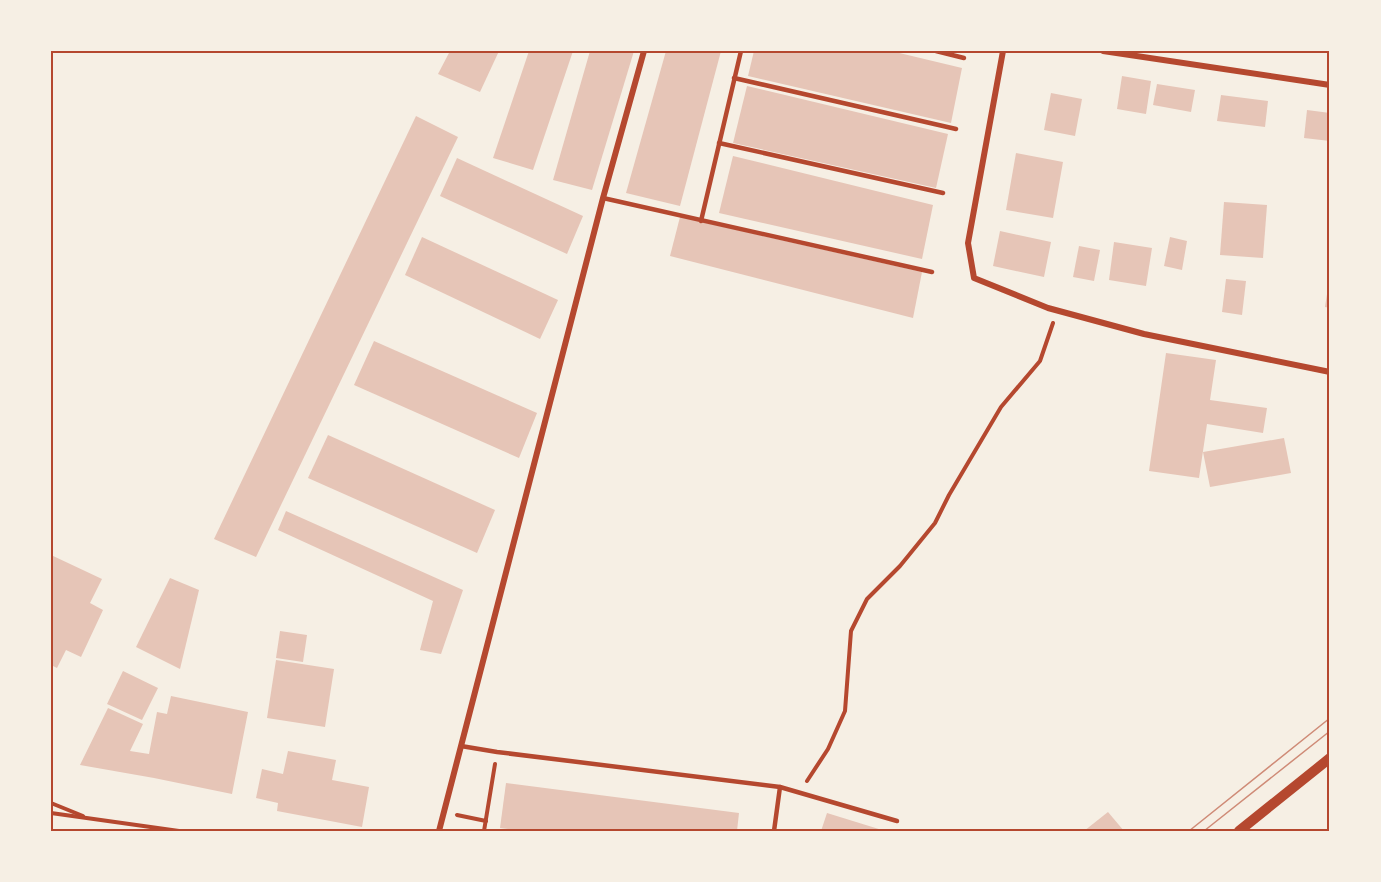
<svg xmlns="http://www.w3.org/2000/svg" width="1381" height="882" font-family="'Roboto Condensed',sans-serif">
<style>
.building{fill:#e6c5b7}
.lines{fill:none;stroke-linecap:round;stroke-linejoin:round}
.path{stroke:#b5482f;stroke-width:4}
.service{stroke:#b5482f;stroke-width:4.5}
.minor{stroke:#b5482f;stroke-width:6}
.tertiary{stroke:#b5482f;stroke-width:10}
.tram{stroke:#cf8b77;stroke-width:1.5}
.neatline{fill:none;stroke:#b5482f;stroke-width:2}
</style>
<rect width="100%" height="100%" fill="#f6efe4"/>
<g class="building">
<path d="M450 51H499L480 92 438 74Z"/>
<path d="M529 51H573L533 170 493 158Z"/>
<path d="M590 51H634L592 190 553 180Z"/>
<path d="M666 51H721L680 206 626 193Z"/>
<path d="M754 51H891L962 68 951 123 748 76Z"/>
<path d="M1122 76 1151 81 1146 114 1117 109Z"/>
<path d="M1157 84 1195 90 1191 112 1153 105Z"/>
<path d="M747 86 948 134 936 188 733 143Z"/>
<path d="M1051 93 1082 99 1075 136 1044 130Z"/>
<path d="M1221 95 1268 101 1265 127 1217 121Z"/>
<path d="M1307 110 1330 113V141L1304 138Z"/>
<path d="M416 116 458 137 256 557 214 539Z"/>
<path d="M1016 153 1063 162 1053 218 1006 210Z"/>
<path d="M733 156 933 205 922 259 719 213Z"/>
<path d="M457 158 583 216 567 254 440 196Z"/>
<path d="M1224 202 1267 205 1263 258 1220 255Z"/>
<path d="M680 217 922 272 913 318 670 256Z"/>
<path d="M1000 231 1051 242 1044 277 993 266Z"/>
<path d="M422 237 558 300 540 339 405 275Z"/>
<path d="M1170 237 1187 241 1182 270 1164 266Z"/>
<path d="M1114 242 1152 248 1146 286 1109 280Z"/>
<path d="M1079 246 1100 250 1094 281 1073 277Z"/>
<path d="M1226 279 1246 281 1242 315 1222 312Z"/>
<path d="M1329 281H1330V308L1325 307Z"/>
<path d="M374 341 537 413 519 458 354 385Z"/>
<path d="M1166 353 1216 360 1210 400 1267 408 1263 433 1207 424 1199 478 1149 471Z"/>
<path d="M328 435 495 510 477 553 308 478Z"/>
<path d="M1284 438 1291 473 1210 487 1203 452Z"/>
<path d="M286 511 463 590 441 654 420 650 433 601 278 530Z"/>
<path d="M51 555 102 579 90 603 103 610 81 657 66 650 57 668 51 665Z"/>
<path d="M170 578 199 590 180 669 136 647Z"/>
<path d="M280 631 307 635 303 662 276 658Z"/>
<path d="M276 660 334 669 325 727 267 718Z"/>
<path d="M123 671 158 688 142 720 107 704Z"/>
<path d="M171 696 248 712 232 794 154 778 80 765 108 708 143 724 130 751 149 754 157 712 167 714Z"/>
<path d="M288 751 336 760 332 780 369 787 362 827 277 811 278 803 256 798 262 769 283 774Z"/>
<path d="M506 783 739 813 737 831H524L500 828Z"/>
<path d="M1108 812 1124 831H1084Z"/>
<path d="M827 813 882 830V831H821Z"/>
</g>
<g class="lines">
<g class="path">
<path d="M807 781 828 749 845 711 851 631 867 599 900 566 935 523 949 495 1001 407 1040 361 1053 323"/>
<path d="M51 803 83 816"/>
<path d="M51 813 179 831"/>
<path d="M457 815 486 821"/>
<path d="M484 831 495 764"/>
</g>
<g class="service">
<path d="M936 51 964 58"/>
<path d="M734 78 956 129"/>
<path d="M719 143 943 193"/>
<path d="M603 198 932 272"/>
<path d="M701 221 741 51"/>
<path d="M461 746 497 752 780 787 774 831"/>
<path d="M780 787 897 821"/>
</g>
<g class="minor">
<path d="M1003 51 968 243 974 278 1048 308 1144 334 1330 372"/>
<path d="M1103 51 1330 85"/>
<path d="M439 831 603 198 644 51"/>
</g>
<path class="tertiary" d="M1239 831 1330 758"/>
<g class="tram">
<path d="M1189 831 1330 718"/>
<path d="M1204 831 1330 731"/>
</g>
</g>
<rect width="1381" height="882" fill="none" stroke="#f6efe4" stroke-width="105"/>
<rect x="52" y="52" width="1276" height="778" class="neatline"/>
</svg>
